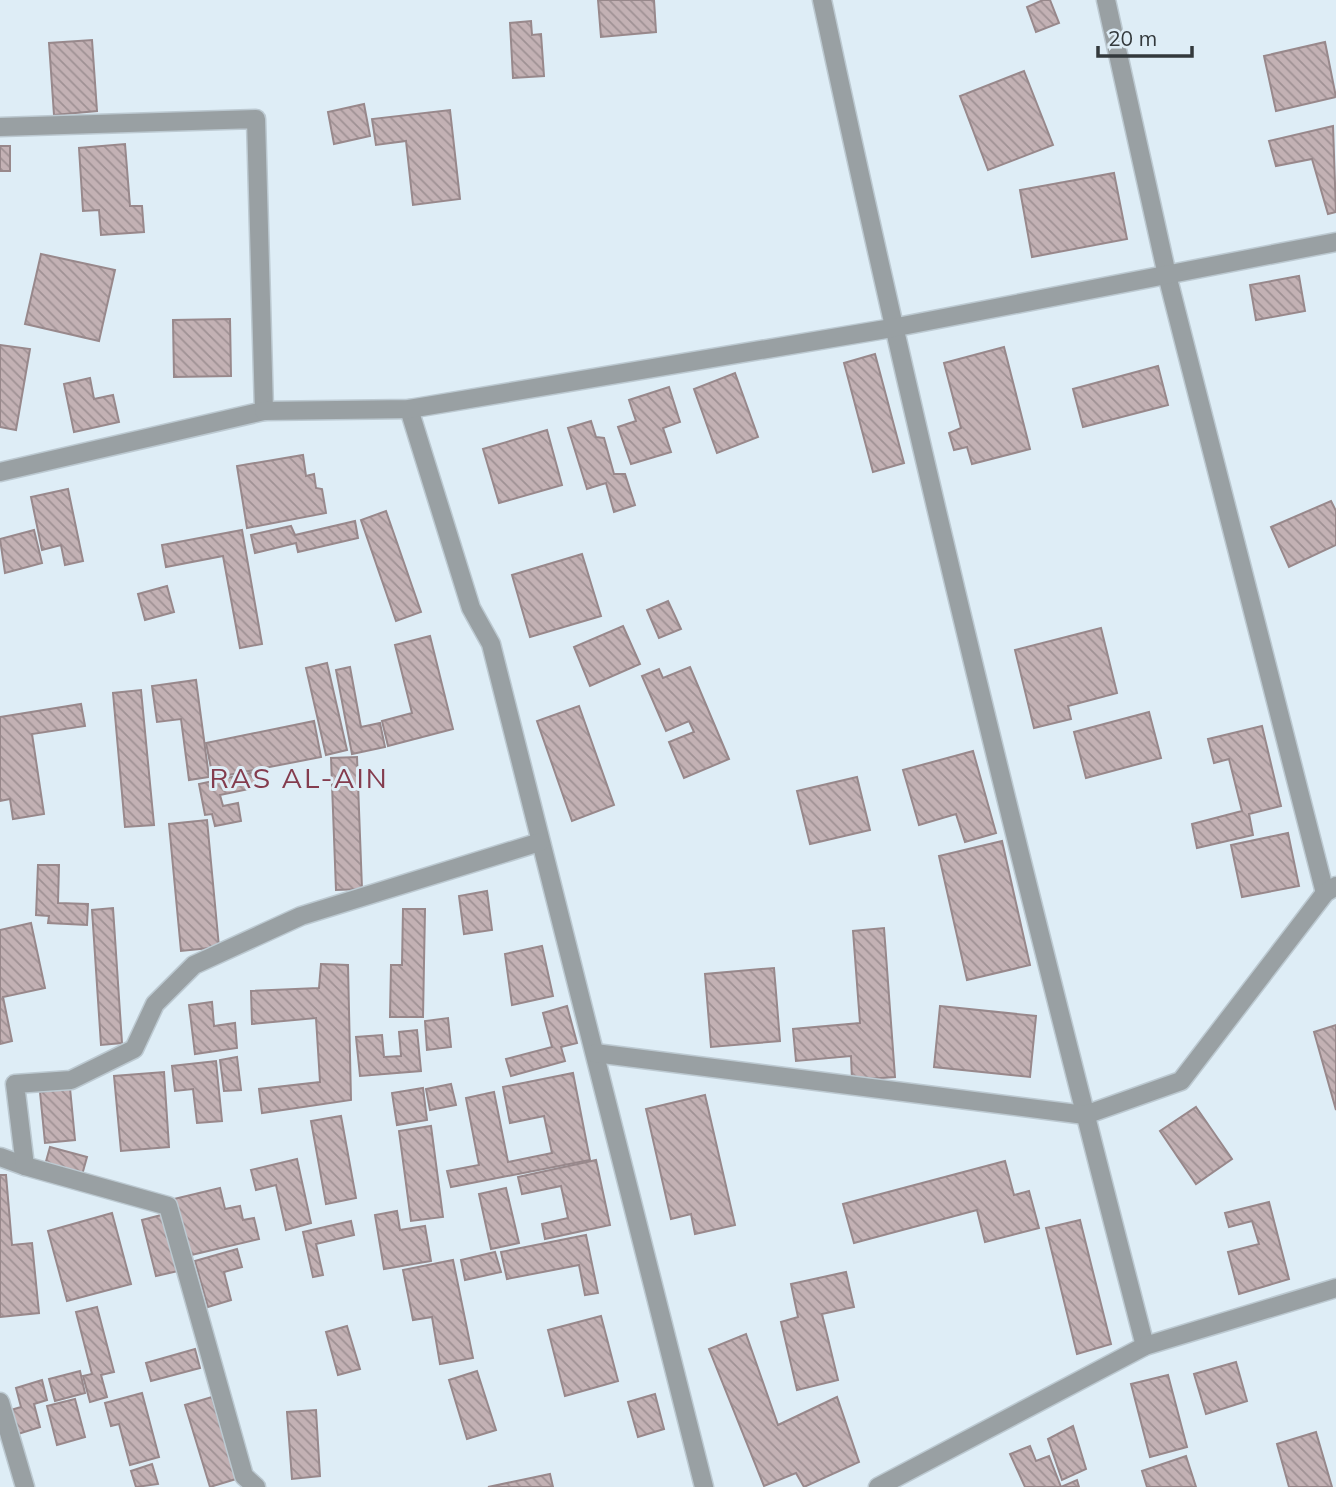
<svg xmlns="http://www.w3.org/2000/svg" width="1336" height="1487" font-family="Mulish,sans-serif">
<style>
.building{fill:url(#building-back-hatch);stroke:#98888b;stroke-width:2}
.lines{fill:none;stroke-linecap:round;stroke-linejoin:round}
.minor-casing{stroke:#bcc9d1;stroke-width:21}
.minor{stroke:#99a0a3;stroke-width:18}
.labels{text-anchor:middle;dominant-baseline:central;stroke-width:6;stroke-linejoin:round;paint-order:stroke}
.quarter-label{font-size:28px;letter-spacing:2px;fill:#843c4e;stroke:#deedf6}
</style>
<defs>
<pattern id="building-back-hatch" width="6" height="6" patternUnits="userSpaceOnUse" patternTransform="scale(1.75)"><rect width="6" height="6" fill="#c3b1b4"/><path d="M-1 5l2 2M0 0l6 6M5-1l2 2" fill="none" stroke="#9f9194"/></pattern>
</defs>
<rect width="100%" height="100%" fill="#deedf6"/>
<g class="building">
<path d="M598 0H654L656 32 601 37Z"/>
<path d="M1043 0H1050L1059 23 1036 32 1027 7Z"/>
<path d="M531 21 532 35 541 34 544 76 513 78 510 23Z"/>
<path d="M92 40 97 111 54 115 49 43Z"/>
<path d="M1325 42 1336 97 1276 111 1264 56Z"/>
<path d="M1024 71 1053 145 988 170 960 96Z"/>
<path d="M364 104 370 136 334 144 328 112Z"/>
<path d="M450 110 460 199 413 205 406 141 376 145 372 119Z"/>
<path d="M1333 126 1336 212 1328 214 1312 159 1276 166 1269 141Z"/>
<path d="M125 144 130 206H142L144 232 101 235 99 210 83 211 79 148Z"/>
<rect x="0" y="146" width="10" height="25"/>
<path d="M1114 173 1127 239 1032 257 1020 190Z"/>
<path d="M41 254 115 270 99 341 25 324Z"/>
<path d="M1299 276 1305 311 1256 320 1250 285Z"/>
<path d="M230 319 231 376 174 377 173 320Z"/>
<path d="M0 345 30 349 16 430 0 427Z"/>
<path d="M1004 347 1030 449 972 464 967 447 954 450 949 433 961 428 944 363Z"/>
<path d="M875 354 904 463 873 472 844 363Z"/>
<path d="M1158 366 1168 405 1083 427 1073 389Z"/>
<path d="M735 373 758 437 717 453 694 389Z"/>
<path d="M90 378 94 399 113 395 119 422 74 432 64 384Z"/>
<path d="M669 387 680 422 663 428 671 452 631 464 618 427 636 421 629 400Z"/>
<path d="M591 421 596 437 604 438 614 474H625L635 505 614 512 606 483 587 489 568 428Z"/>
<path d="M547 430 562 485 499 503 483 449Z"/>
<path d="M303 455 306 476 314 474 316 488 322 489 326 513 247 528 237 466Z"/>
<path d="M68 489 83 561 65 565 61 545 42 550 31 497Z"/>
<path d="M1331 501 1336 511V545L1289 567 1271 527Z"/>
<path d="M386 511 421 612 396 621 361 520Z"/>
<path d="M355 521 358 538 298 552 296 543 255 553 251 535 291 526 295 535Z"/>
<path d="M34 530 42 563 5 573 0 539Z"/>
<path d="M242 530 262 644 240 648 223 556 166 567 162 545Z"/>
<path d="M582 554 601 616 530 637 512 575Z"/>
<path d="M167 586 174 612 145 620 138 594Z"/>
<path d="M668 601 681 629 659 638 647 610Z"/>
<path d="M623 626 640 664 590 686 574 647Z"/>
<path d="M1101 628 1117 693 1068 706 1071 719 1034 728 1015 650Z"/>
<path d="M430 636 453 729 388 746 382 721 412 713 395 645Z"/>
<path d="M327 663 347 750 326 755 306 668Z"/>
<path d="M350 667 361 727 380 723 385 747 352 754 336 670Z"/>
<path d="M690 667 729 759 684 778 669 742 694 732 689 721 666 731 642 676 659 669 663 678Z"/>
<path d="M196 680 209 777 189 780 181 719 157 722 152 686Z"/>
<path d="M141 690 154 825 125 827 113 693Z"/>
<path d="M81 704 85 726 32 734 44 814 13 819 10 799 0 801V717Z"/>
<path d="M579 706 614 805 572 821 537 721Z"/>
<path d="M1149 712 1161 758 1086 778 1074 732Z"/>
<path d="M314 721 321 757 213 778 206 743Z"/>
<path d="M1262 726 1281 806 1249 814 1253 835 1197 848 1192 824 1242 811 1229 759 1214 763 1208 739Z"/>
<path d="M973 751 996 833 965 842 956 814 919 825 903 770Z"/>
<path d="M357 757 362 889 336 890 331 758Z"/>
<path d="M255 772 258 787 220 795 223 806 238 803 241 821 215 826 212 814 205 815 199 784Z"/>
<path d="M857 777 870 830 810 844 797 791Z"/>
<path d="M207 820 219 947 181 951 169 824Z"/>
<path d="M1288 833 1299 886 1242 897 1231 845Z"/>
<path d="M1002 841 1030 965 967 980 939 856Z"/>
<path d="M38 865H59L58 903 88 904 87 925 48 923 49 916 36 915Z"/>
<path d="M487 891 492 930 464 934 459 896Z"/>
<path d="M113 908 122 1043 101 1045 92 910Z"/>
<path d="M403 909H425L423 1017H390L391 965H402Z"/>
<path d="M31 923 45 988 3 997 12 1041 0 1044V930Z"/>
<path d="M884 928 895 1077 852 1080 851 1056 796 1061 793 1029 860 1023 853 931Z"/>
<path d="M542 946 553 996 512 1005 505 954Z"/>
<path d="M321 964 348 965 351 1100 262 1113 259 1089 320 1082 316 1018 252 1024 251 991 319 988Z"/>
<path d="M774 968 780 1041 711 1047 705 974Z"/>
<path d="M212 1002 214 1026 235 1023 237 1048 195 1054 189 1005Z"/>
<path d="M567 1006 577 1043 561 1047 565 1061 511 1076 506 1059 552 1047 543 1013Z"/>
<path d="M940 1006 1036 1016 1030 1077 934 1067Z"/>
<path d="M448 1018 451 1047 427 1050 425 1021Z"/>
<path d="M1336 1025V1110L1314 1032Z"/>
<path d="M417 1030 421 1071 360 1076 356 1037 382 1035 384 1057 401 1056 399 1032Z"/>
<path d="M237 1057 241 1090 224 1091 220 1060Z"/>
<path d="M216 1061 222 1121 197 1123 193 1089 175 1091 172 1066Z"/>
<path d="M164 1072 169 1147 121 1151 114 1076Z"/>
<path d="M573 1073 590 1160 451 1187 447 1171 479 1165 466 1098 494 1092 508 1162 552 1153 544 1116 510 1123 503 1087Z"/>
<path d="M451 1084 456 1105 430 1110 426 1089Z"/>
<path d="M70 1088 75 1140 45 1143 40 1092Z"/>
<path d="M423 1088 427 1120 397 1125 392 1093Z"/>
<path d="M705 1095 735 1225 695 1234 691 1214 671 1219 646 1109Z"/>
<path d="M1196 1107 1232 1159 1196 1184 1160 1131Z"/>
<path d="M341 1116 356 1198 326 1204 311 1121Z"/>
<path d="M431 1126 443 1217 411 1221 399 1131Z"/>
<path d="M50 1147 87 1157 82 1175 45 1165Z"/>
<path d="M297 1159 311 1223 286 1230 276 1185 256 1190 251 1170Z"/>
<path d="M596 1160 610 1225 545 1239 542 1224 568 1218 561 1186 522 1194 518 1177Z"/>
<path d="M1005 1161 1014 1195 1029 1191 1039 1228 985 1242 977 1210 854 1243 843 1204Z"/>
<path d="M0 1175H6L12 1245 32 1243 39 1313 0 1317Z"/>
<path d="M220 1188 225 1209 240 1206 243 1220 254 1218 259 1239 187 1256 174 1199Z"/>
<path d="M506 1188 519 1243 491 1249 479 1194Z"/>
<path d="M1269 1202 1289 1279 1239 1294 1228 1252 1259 1244 1252 1221 1229 1227 1225 1213Z"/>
<path d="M397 1211 400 1230 425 1226 431 1261 384 1269 375 1215Z"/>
<path d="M112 1213 131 1284 67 1301 48 1231Z"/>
<path d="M165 1214 178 1271 156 1276 142 1220Z"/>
<path d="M1080 1220 1111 1344 1077 1354 1046 1228Z"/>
<path d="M351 1221 354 1235 316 1244 323 1275 313 1277 303 1232Z"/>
<path d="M586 1235 598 1293 585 1295 579 1265 507 1279 501 1252Z"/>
<path d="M237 1249 242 1267 224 1272 231 1300 208 1307 195 1261Z"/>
<path d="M495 1252 501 1272 465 1280 461 1260Z"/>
<path d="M453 1260 473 1358 440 1364 432 1317 413 1320 403 1270Z"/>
<path d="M846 1272 854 1307 822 1314 838 1380 797 1390 781 1322 798 1317 791 1284Z"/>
<path d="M97 1307 114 1372 101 1375 107 1397 90 1402 83 1376 92 1374 76 1312Z"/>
<path d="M601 1316 618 1381 565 1396 548 1330Z"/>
<path d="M347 1326 360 1369 338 1375 326 1332Z"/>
<path d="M746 1334 778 1425 837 1397 859 1462 804 1487 796 1473 764 1486 709 1349Z"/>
<path d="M195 1349 200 1368 151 1381 146 1363Z"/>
<path d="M1236 1362 1247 1401 1206 1414 1194 1374Z"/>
<path d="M80 1371 85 1393 55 1401 49 1379Z"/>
<path d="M477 1371 496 1430 467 1439 449 1380Z"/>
<path d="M1168 1375 1187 1447 1150 1457 1131 1384Z"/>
<path d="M42 1380 47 1400 34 1404 40 1427 18 1434 11 1410 21 1407 16 1388Z"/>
<path d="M142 1393 159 1457 130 1465 119 1424 111 1426 105 1403Z"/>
<path d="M655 1394 664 1429 638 1437 628 1402Z"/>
<path d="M212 1397 236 1479 210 1487 185 1405Z"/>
<path d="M75 1399 85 1437 57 1445 47 1406Z"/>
<path d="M316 1410 320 1476 292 1479 287 1412Z"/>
<path d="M1073 1426 1086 1469 1062 1480 1048 1439Z"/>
<path d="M1316 1432 1332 1487H1289L1277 1444Z"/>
<path d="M1030 1446 1036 1461 1049 1456 1061 1487 1077 1480 1079 1487H1025L1010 1454Z"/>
<path d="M1186 1456 1196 1487H1147L1142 1471Z"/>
<path d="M152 1464 158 1484 136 1487 131 1471Z"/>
<path d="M550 1474 553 1487H488Z"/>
</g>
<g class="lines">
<defs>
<g id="minor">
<path d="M822 0C918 451 1029 899 1145 1346"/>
<path d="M1106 0 1167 275 1325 893"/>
<path d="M0 127 256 119 264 411 0 472"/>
<path d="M409 409 471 608 491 644 704 1487"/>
<path d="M264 411 409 409 892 328 1336 242"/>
<path d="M595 1053 1085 1115 1181 1081 1325 893 1336 886"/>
<path d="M0 1157 25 1166"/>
<path d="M0 1402 25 1487"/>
<path d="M256 1487 244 1476 168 1206 25 1166 15 1084 71 1080 134 1049 155 1004 194 965 301 916 540 842"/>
<path d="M878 1487 1145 1346 1336 1288"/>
</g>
</defs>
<use href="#minor" class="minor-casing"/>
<use href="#minor" class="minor"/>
</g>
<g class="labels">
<g class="quarter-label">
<text x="299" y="777">RAS AL-AIN</text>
</g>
</g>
<path d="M1098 46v10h94v-10" fill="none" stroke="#33393c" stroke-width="3.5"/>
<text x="1108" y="46" font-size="21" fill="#33393c" stroke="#deedf6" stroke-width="5" paint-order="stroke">20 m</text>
</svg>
